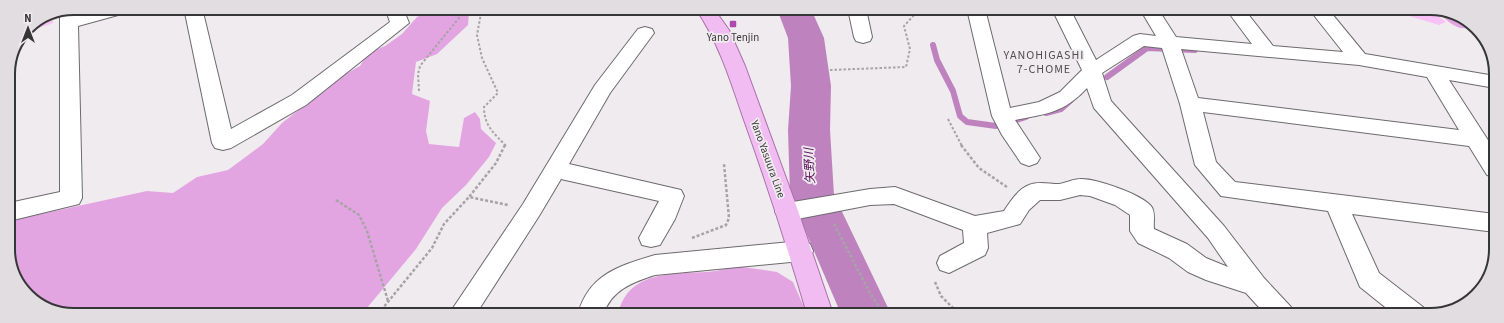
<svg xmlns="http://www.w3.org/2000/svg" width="1504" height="323" font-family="'Source Sans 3','Noto Sans JP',sans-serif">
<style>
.green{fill:#f7c2f6}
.forest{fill:#e3a5e2}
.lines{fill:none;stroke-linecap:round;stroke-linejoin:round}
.stream{stroke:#be83be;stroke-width:6}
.river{fill:#be83be;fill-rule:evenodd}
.minor-casing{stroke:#6e6a6e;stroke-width:2}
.major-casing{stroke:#a970a9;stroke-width:2}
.path-far1{stroke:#a7a3a6;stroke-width:2;stroke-dasharray:2.5 2;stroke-linecap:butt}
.path{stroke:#a7a3a6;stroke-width:2.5;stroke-dasharray:3 2;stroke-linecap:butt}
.minor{fill:#fff;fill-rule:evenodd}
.major{fill:#f1bcf1;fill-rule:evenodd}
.poi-dot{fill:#ad49af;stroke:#f0ebef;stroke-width:1.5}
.labels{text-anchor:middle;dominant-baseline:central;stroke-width:3.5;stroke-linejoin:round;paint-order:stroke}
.poi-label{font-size:11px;fill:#373637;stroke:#f0ebef}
.street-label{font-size:11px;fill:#373637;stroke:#f0ebef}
.neighbourhood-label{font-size:12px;letter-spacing:1px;fill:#524e52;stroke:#f0ebef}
.water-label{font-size:12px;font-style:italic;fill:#59105b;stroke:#f0ebef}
.rim{fill:none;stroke:#373637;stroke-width:2}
</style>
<rect width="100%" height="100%" fill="#f0ebef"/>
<g class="green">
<path d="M1386 9H1429L1446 22 1439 25Z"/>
<path d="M53 16V23L25 33 27 27Z"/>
</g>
<g class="forest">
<path d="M458 8 469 11 468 25 437 54 416 62 412 94 430 101 426 131 429 144 459 147 464 118 475 112 480 119 481 129 496 143 489 157 466 185 442 208 416 249 362 314H61L27 296 9 262V221L147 191 173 193 197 177 228 170 263 144 282 123 342 76 360 66 368 53 385 46 402 34 417 17 432 9Z"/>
<path d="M1435 9H1443L1475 26C1457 34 1447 20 1435 9Z"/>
<path d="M736 266 777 272 793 282 807 314H618C628 271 671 274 706 272 716 272 726 268 736 266Z"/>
</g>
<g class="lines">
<g class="stream">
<path d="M933 45 937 60 953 91 960 116 967 122 996 126 1026 117"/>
<path d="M1107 77 1147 48 1195 50"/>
<path d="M1046 113 1061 109 1070 101"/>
</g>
<path class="river" d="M777 9H811L824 38 831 86 830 130 834 195 891 314H841L790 195 788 130 791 86 788 38Z"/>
<defs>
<g id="minor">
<path d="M74 8 78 10V15L102 8H132L129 12 78 26 82 198 79 204 9 221V203L60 192V14Z"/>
<path d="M184 8H202L231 129 292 95 390 22 385 8H403L409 23 306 105 231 148 223 150 215 148 212 143Z"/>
<path d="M848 9H866L872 37 870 41 863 43 856 41 854 37Z"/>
<path d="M967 9H985L1010 108 1039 102 1060 92 1082 70 1052 9H1070L1096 60 1133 36 1140 34 1156 36 1140 9H1158L1176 37 1252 44 1226 9H1244L1273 46 1343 52 1309 9H1328L1365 54 1495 76V88L1449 80 1495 151V177L1487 175 1469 146 1203 112 1216 162 1235 182 1495 214V232L1352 214 1379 273 1423 307 1427 315H1395L1360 287 1328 211 1221 196 1195 165 1180 104 1162 48 1144 46 1102 73 1111 101 1224 226 1264 278 1291 307 1295 315H1266L1246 293 1206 280 1188 272 1169 258 1138 243 1130 231V215L1115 205 1090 196 1080 195 1060 200H1040L1029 210 1020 224 987 233 988 248 985 255 949 273 940 270 937 263 940 256 964 243 963 230 894 204 870 205 787 221 779 218 775 212 779 206 787 203 870 189 895 187 975 216 1004 211C1010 202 1018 189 1029 185 1038 181 1049 184 1059 184 1066 183 1073 179 1080 179 1095 178 1141 194 1151 206 1156 212 1153 222 1154 229L1187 244 1206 258 1228 267 1208 238 1094 108 1087 88C1064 113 1046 114 1015 120L1040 158 1037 163 1029 166 1021 163 1002 135 992 116ZM1181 49 1359 65 1427 77 1459 130 1198 98Z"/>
<path d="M645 27 652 29 654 33 610 93 569 164 681 190 684 196 675 219 660 245 651 247 642 245 639 238 659 201 561 179 539 216 476 314H449L523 204 595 85 638 29Z"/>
<path d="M801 241 810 244 813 251 810 258 801 261 655 275C633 282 610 291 604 314H578C589 274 619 266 655 255Z"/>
</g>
<path id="major" d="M696 9H714L729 30 745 66 797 208 833 314H807C788 249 767 184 744 120 731 82 719 43 696 9Z"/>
</defs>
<use href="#minor" class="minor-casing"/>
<use href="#major" class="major-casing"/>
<g class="path-far1">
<path d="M482 8 477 35 482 58 498 93 484 107C484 126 494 133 506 146"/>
<path d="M830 70 906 67 910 49 904 26 915 14 914 9"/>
<path d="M419 91 418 74 420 66 467 8"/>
<path d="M948 119 962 146"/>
</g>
<g class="path">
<path d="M505 145 496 163 469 197 508 205"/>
<path d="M961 145 979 168 1007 187"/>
<path d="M336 200 359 215 367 231 388 301"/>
<path d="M834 224 870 293 884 314"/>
<path d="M692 238 726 225 729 218 724 164"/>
<path d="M935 282 941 296 959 314"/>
<path d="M378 314 432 248 444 224 469 197"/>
</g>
<use href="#minor" class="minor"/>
<use href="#major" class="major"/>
</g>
<rect class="poi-dot" x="729" y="20" width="8" height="8" rx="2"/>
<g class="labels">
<g class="poi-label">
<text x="733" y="37">Yano Tenjin</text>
</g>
<g class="street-label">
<text transform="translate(768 159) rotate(70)">Yano Yasuura Line</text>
</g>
<g class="neighbourhood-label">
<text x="1044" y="55">YANOHIGASHI<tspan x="1044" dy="14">7-CHOME</tspan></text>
</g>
<g class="water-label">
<text transform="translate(810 166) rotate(-93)">矢野川</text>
</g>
</g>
<path d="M0 0H1504V323H0ZM74 15H1430A59 59 0 0 1 1489 74V249A59 59 0 0 1 1430 308H74A59 59 0 0 1 15 249V74A59 59 0 0 1 74 15Z" fill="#e1dde0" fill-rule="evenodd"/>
<path class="rim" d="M74 15H1430A59 59 0 0 1 1489 74V249A59 59 0 0 1 1430 308H74A59 59 0 0 1 15 249V74A59 59 0 0 1 74 15Z"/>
<g transform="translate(28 28)" stroke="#f0ebef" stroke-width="3" paint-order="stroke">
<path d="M0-3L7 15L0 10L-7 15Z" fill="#373637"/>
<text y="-6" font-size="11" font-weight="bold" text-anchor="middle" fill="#373637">N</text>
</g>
</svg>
